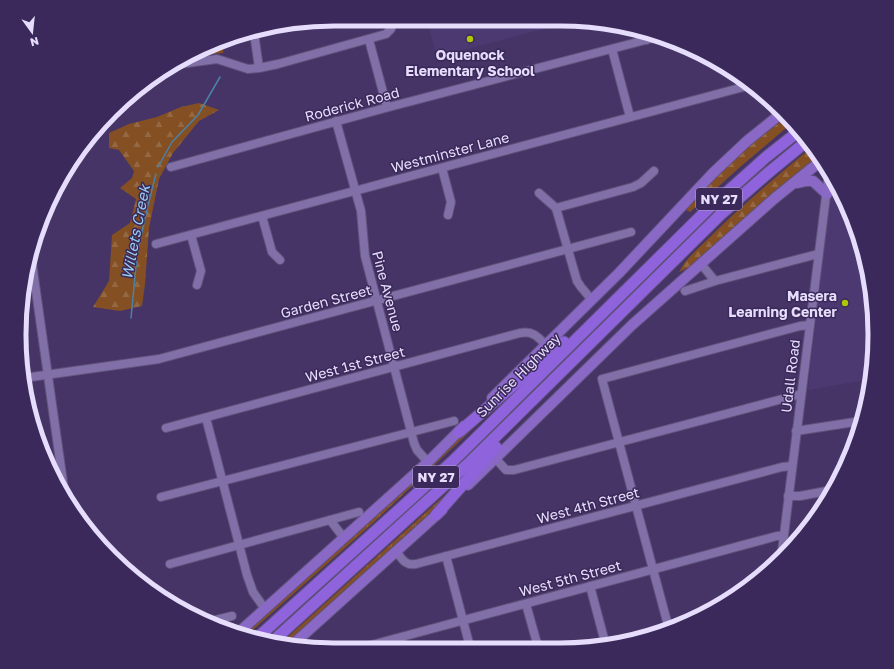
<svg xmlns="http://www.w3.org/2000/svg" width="894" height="669" font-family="'Golos Text',sans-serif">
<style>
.built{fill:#4d3972}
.grass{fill:url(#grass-tufts)}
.forest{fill:url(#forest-firs)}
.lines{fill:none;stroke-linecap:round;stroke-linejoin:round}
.stream{stroke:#4b82a7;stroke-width:1.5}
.minor-casing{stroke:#5f517b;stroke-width:10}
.major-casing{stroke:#5f517b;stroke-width:12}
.highway-casing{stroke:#5f517b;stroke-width:13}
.minor{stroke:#8170a7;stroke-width:8}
.major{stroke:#8968c6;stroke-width:10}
.highway{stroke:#8f63db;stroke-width:11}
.poi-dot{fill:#afc507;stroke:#3a295a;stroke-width:1.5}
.labels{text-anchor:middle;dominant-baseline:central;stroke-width:3;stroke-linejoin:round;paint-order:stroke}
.shield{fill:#3a295a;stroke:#b2a7cb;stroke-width:1}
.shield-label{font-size:13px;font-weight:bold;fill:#e6ddfc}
.poi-label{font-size:14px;font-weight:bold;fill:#e6ddfc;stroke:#3a295a}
.street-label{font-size:14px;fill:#e6ddfc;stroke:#3a295a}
.water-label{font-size:15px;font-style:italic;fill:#96ccf0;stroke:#3a295a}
.rim{fill:none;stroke:#e6ddfc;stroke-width:5}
</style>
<defs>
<pattern id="grass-tufts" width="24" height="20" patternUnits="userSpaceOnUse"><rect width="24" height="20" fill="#844f23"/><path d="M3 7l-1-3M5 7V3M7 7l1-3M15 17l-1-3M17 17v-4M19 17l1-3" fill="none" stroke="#956844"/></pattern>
<pattern id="forest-firs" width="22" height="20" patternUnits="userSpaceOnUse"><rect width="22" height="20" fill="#844f23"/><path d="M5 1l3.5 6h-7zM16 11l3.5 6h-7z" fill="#956844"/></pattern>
</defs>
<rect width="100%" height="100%" fill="#453465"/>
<g class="built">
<path d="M427 19 578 20 437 57Z"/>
<path d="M832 178 851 214 869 273 875 334 871 379 808 390Z"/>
</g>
<g class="grass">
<path d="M498 405 374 522 246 636 241 635 477 418Z"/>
<path d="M455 486 428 517 285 645 280 644Z"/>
</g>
<g class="forest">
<path d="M224 41 223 53 210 54V48Z"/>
<path d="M199 103 219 110 199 121 173 153 159 179 149 228 145 284 142 306 120 311 93 307 109 281 112 235 130 223 136 199 120 188 132 178 134 171 119 150 109 148V133L129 124 157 117 181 107Z"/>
<path d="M786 116 792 123 739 168 690 212 686 210 733 157Z"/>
<path d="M812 147 816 152 815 162 690 267 679 272C686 258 698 249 709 238 741 206 777 176 812 147Z"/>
</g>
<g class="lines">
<g class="stream">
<path d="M216 51V45"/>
<path d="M158 167 172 142 198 115 220 77"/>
<path d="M131 318 137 255 147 209 156 174"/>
</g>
<defs>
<g id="minor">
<path d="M255 30V40L259 68"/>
<path d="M644 31 646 40"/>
<path d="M369 40 387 107"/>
<path d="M612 49 630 117"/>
<path d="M172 65 217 59 248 69 259 68 278 64 386 34 391 29V19"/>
<path d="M336 121 361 211 365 256 414 443 417 450 428 462"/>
<path d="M171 167 389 107 657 37"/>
<path d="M442 168 451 202 448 215"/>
<path d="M539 193 556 208"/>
<path d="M556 208 633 187 641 183 654 171"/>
<path d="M556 208 577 281 581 287 592 300"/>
<path d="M262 216 272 252 280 260"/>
<path d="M191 235 201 271 197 285"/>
<path d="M156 244 751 85"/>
<path d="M31 256 65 496"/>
<path d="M701 264 715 281"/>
<path d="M685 291 715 281 818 254"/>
<path d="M24 378 159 359 631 232"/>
<path d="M206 418 247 575 253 592 265 609"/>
<path d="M166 428 520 333C533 331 537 336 546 345"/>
<path d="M796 431 861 421"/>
<path d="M496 459 506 470H514L801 394"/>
<path d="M788 496H800L832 490"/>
<path d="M161 497 454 421"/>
<path d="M330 520 344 538"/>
<path d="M396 551C402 559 405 566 416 564L782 467 792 466"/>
<path d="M446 556 470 647"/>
<path d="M781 559 829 172"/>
<path d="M170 564 359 512"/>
<path d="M590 586 606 646"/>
<path d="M526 604 538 647"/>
<path d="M207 622 232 616"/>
<path d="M669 629 602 379 800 326 810 325"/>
<path d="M400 638 402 647"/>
<path d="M364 647 777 536H783"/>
</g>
<g id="major">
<path d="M797 183 806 181H813L827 194"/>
<path d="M492 398 619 273 713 173 747 141 783 112"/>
<path d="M468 485 632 325 775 198 822 160"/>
<path d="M237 634 428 462 464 426"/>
<path d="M290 647 442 510"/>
</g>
<g id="highway">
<path d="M459 432 564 342"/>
<path d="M436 515 496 447"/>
<path d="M256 639 454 460 707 210 765 158 799 131"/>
<path d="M272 642 470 462 721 214 768 173 807 141"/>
</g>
</defs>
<use href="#minor" class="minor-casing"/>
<use href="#major" class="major-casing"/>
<use href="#highway" class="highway-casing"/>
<use href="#minor" class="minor"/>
<use href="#major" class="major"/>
<use href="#highway" class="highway"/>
</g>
<g class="poi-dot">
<circle cx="470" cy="39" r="4"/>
<circle cx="845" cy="303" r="4"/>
</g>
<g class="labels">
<g class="shield">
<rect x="696" y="188" width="46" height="22" rx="3"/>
<rect x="413" y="466" width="46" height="22" rx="3"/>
</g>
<g class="shield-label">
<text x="719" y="199">NY 27</text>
<text x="436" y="477">NY 27</text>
</g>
<g class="poi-label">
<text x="470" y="54">Oquenock<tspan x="470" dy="16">Elementary School</tspan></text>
<text x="837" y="295" text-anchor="end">Masera<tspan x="837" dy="16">Learning Center</tspan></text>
</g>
<g class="street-label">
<text transform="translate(352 104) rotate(-15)">Roderick Road</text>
<text transform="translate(450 152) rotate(-15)">Westminster Lane</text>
<text transform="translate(388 291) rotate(75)">Pine Avenue</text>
<text transform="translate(326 301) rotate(-15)">Garden Street</text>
<text transform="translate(355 364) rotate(-15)">West 1st Street</text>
<text transform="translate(518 375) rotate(-45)">Sunrise Highway</text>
<text transform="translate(790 376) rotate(-83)">Udall Road</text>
<text transform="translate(588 505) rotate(-15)">West 4th Street</text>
<text transform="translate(570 578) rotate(-15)">West 5th Street</text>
</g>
<g class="water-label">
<text transform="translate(135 232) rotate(-79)">Willets Creek</text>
</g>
</g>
<path d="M0 0H894V669H0ZM334 26H560A308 308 0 0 1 868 334V335A308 308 0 0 1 560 643H334A308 308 0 0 1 26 335V334A308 308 0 0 1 334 26Z" fill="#3a295a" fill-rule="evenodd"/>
<path class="rim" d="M334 26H560A308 308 0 0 1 868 334V335A308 308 0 0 1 560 643H334A308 308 0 0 1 26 335V334A308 308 0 0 1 334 26Z"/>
<g transform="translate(32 32) rotate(165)" stroke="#3a295a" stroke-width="3" paint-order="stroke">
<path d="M0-3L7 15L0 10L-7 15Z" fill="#e6ddfc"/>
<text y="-6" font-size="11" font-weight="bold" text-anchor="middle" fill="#e6ddfc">N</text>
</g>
</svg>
